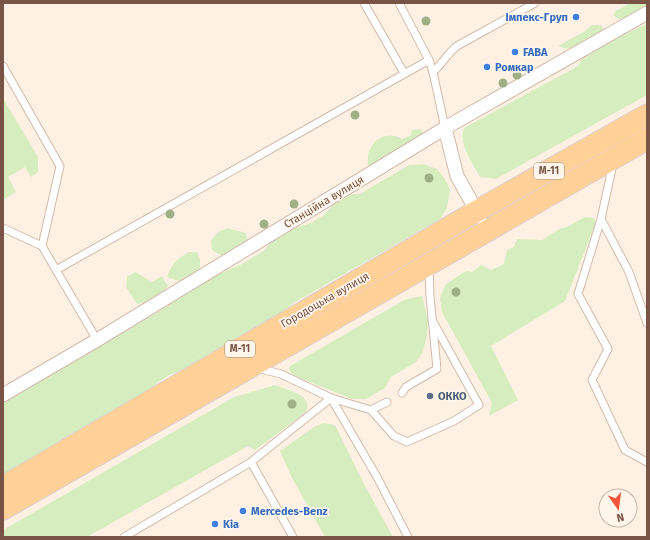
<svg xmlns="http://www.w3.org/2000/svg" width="650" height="540" font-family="'Fira Sans',sans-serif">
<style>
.green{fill:#d6edc0}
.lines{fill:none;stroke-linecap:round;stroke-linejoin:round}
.service-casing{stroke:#d3baab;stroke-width:9}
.minor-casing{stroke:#d3baab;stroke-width:15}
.primary-casing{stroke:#d9cfcb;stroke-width:23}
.service{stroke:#fff;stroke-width:7}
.minor{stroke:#fff;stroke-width:13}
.primary{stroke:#ffd199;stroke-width:21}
.tree{fill:#9fb087}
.shop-dot{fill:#3f7fe0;stroke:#fff6eb;stroke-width:1.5}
.service-dot{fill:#5c6f8a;stroke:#fff6eb;stroke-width:1.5}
.labels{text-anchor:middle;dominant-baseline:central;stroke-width:3.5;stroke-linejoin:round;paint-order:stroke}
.shield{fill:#fff6eb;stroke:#a18578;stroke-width:1}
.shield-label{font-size:10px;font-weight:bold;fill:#795446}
.shop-label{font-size:11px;font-weight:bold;fill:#366cbe;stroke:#fff6eb;text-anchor:start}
.street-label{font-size:11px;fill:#795446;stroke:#fff6eb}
.service-label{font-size:11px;font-weight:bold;fill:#4e5e75;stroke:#fff6eb;text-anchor:start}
</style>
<rect width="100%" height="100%" fill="#fef1e3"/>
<g class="green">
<path d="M630 3H647V6L628 18 618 19 613 15 616 11Z"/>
<path d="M647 24V95L496 179 480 177C473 163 458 145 464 128L578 66 584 55 591 50Z"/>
<path d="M592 25H598L602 26 604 32C589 40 574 54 558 46L585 31Z"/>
<path d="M3 98 38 157V172L31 177 25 167 8 177 16 192 3 200Z"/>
<path d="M421 129 423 134 368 168C368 162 367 154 370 149 376 136 391 132 402 139L411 135 412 130Z"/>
<path d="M424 164 437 169 445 179 450 190 447 208 440 219 299 300 250 333 191 368 169 375 129 403 116 417 73 433 24 465 3 477V398L160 311 183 294 207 279 240 265 265 250 275 234 311 223 324 215 338 199 351 194H360L409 165Z"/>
<path d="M585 217 594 218 596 223 565 301 491 346 518 400 489 416 492 403 442 312 440 298 446 284 466 271 472 272 481 265 491 270 504 264 507 250 514 247 517 239 542 240 561 228H565Z"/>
<path d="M227 228 246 233 247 239 236 251 222 256 212 250 211 241 218 232Z"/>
<path d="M189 252H197L200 259V268C188 281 184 284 167 277 172 263 177 259 189 252Z"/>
<path d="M135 272 141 275 151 282 162 276 168 286C161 297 149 303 137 304L126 287 127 277Z"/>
<path d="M422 296 428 320 427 336 423 352 416 362 391 377 385 388 366 399H352L292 375 289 369 290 366 406 299Z"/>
<path d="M275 385C287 390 318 396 304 414L255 450 248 446 87 537H3V530L234 397Z"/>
<path d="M324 423 335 425 363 482 393 537H325L292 478 280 451 314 427Z"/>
</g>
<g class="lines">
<defs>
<g id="service">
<path d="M364 3 404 73"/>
<path d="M399 3 429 60 433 72 445 128"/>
<path d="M3 66 60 166 42 246 97 340"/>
<path d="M433 72C442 64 447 54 457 46L535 3"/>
<path d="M613 164 601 219 578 294 608 349 592 380 625 450 647 462"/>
<path d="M601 219 629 272 647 323"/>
<path d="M3 228 42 246"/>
<path d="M56 270 429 60"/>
<path d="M257 368 281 374 331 398 371 410 394 436 407 442 454 421 479 405 432 320"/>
<path d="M402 393 406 387 437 369 430 296 429 267"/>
<path d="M371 410 387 402"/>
<path d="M124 537 251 462"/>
<path d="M293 537 251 462 331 398 377 477 408 537"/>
</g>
<g id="minor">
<path d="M445 128 457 176 480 217"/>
<path d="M3 395 97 340 445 128 647 13"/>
</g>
<g id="primary">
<path d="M3 487 477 211 647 115"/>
<path d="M3 509 647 139"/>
</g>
</defs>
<use href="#service" class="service-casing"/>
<use href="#minor" class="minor-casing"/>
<use href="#primary" class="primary-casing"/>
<use href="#service" class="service"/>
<use href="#minor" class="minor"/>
<use href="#primary" class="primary"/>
</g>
<g class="tree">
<circle cx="426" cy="21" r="4.5"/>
<circle cx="517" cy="75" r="4.5"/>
<circle cx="503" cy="83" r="4.5"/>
<circle cx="355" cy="115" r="4.5"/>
<circle cx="429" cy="178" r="4.5"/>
<circle cx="294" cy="204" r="4.5"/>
<circle cx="170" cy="214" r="4.5"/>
<circle cx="264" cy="224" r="4.5"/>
<circle cx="456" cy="292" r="4.5"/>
<circle cx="292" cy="404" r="4.5"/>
</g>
<g class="shop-dot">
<circle cx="576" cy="17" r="4"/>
<circle cx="515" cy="52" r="4"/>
<circle cx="487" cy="67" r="4"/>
<circle cx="243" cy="511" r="4"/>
<circle cx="215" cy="524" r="4"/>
</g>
<circle class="service-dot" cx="430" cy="396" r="4"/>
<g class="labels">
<g class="shield">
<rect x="534" y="163" width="30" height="16" rx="3"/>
<rect x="225" y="341" width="30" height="16" rx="3"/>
</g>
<g class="shield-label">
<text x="549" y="171">М-11</text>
<text x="240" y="349">М-11</text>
</g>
<g class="shop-label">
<text x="568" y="17" text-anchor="end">Імпекс-Груп</text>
<text x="523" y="52">FABA</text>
<text x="495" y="67">Ромкар</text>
<text x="251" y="511">Mercedes-Benz</text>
<text x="223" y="524">Kia</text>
</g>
<g class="street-label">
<text transform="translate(324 202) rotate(-31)">Станційна вулиця</text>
<text transform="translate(325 300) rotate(-30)">Городоцька вулиця</text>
</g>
<g class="service-label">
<text x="438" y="396">ОККО</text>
</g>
</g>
<rect width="650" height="540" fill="none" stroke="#795446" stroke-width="8"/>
<g transform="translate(618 508) rotate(166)"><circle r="19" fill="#fff6eb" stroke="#c9b5a9"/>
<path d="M0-3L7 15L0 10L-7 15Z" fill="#f3563d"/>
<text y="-6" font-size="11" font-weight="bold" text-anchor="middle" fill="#795446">N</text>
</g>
</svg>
